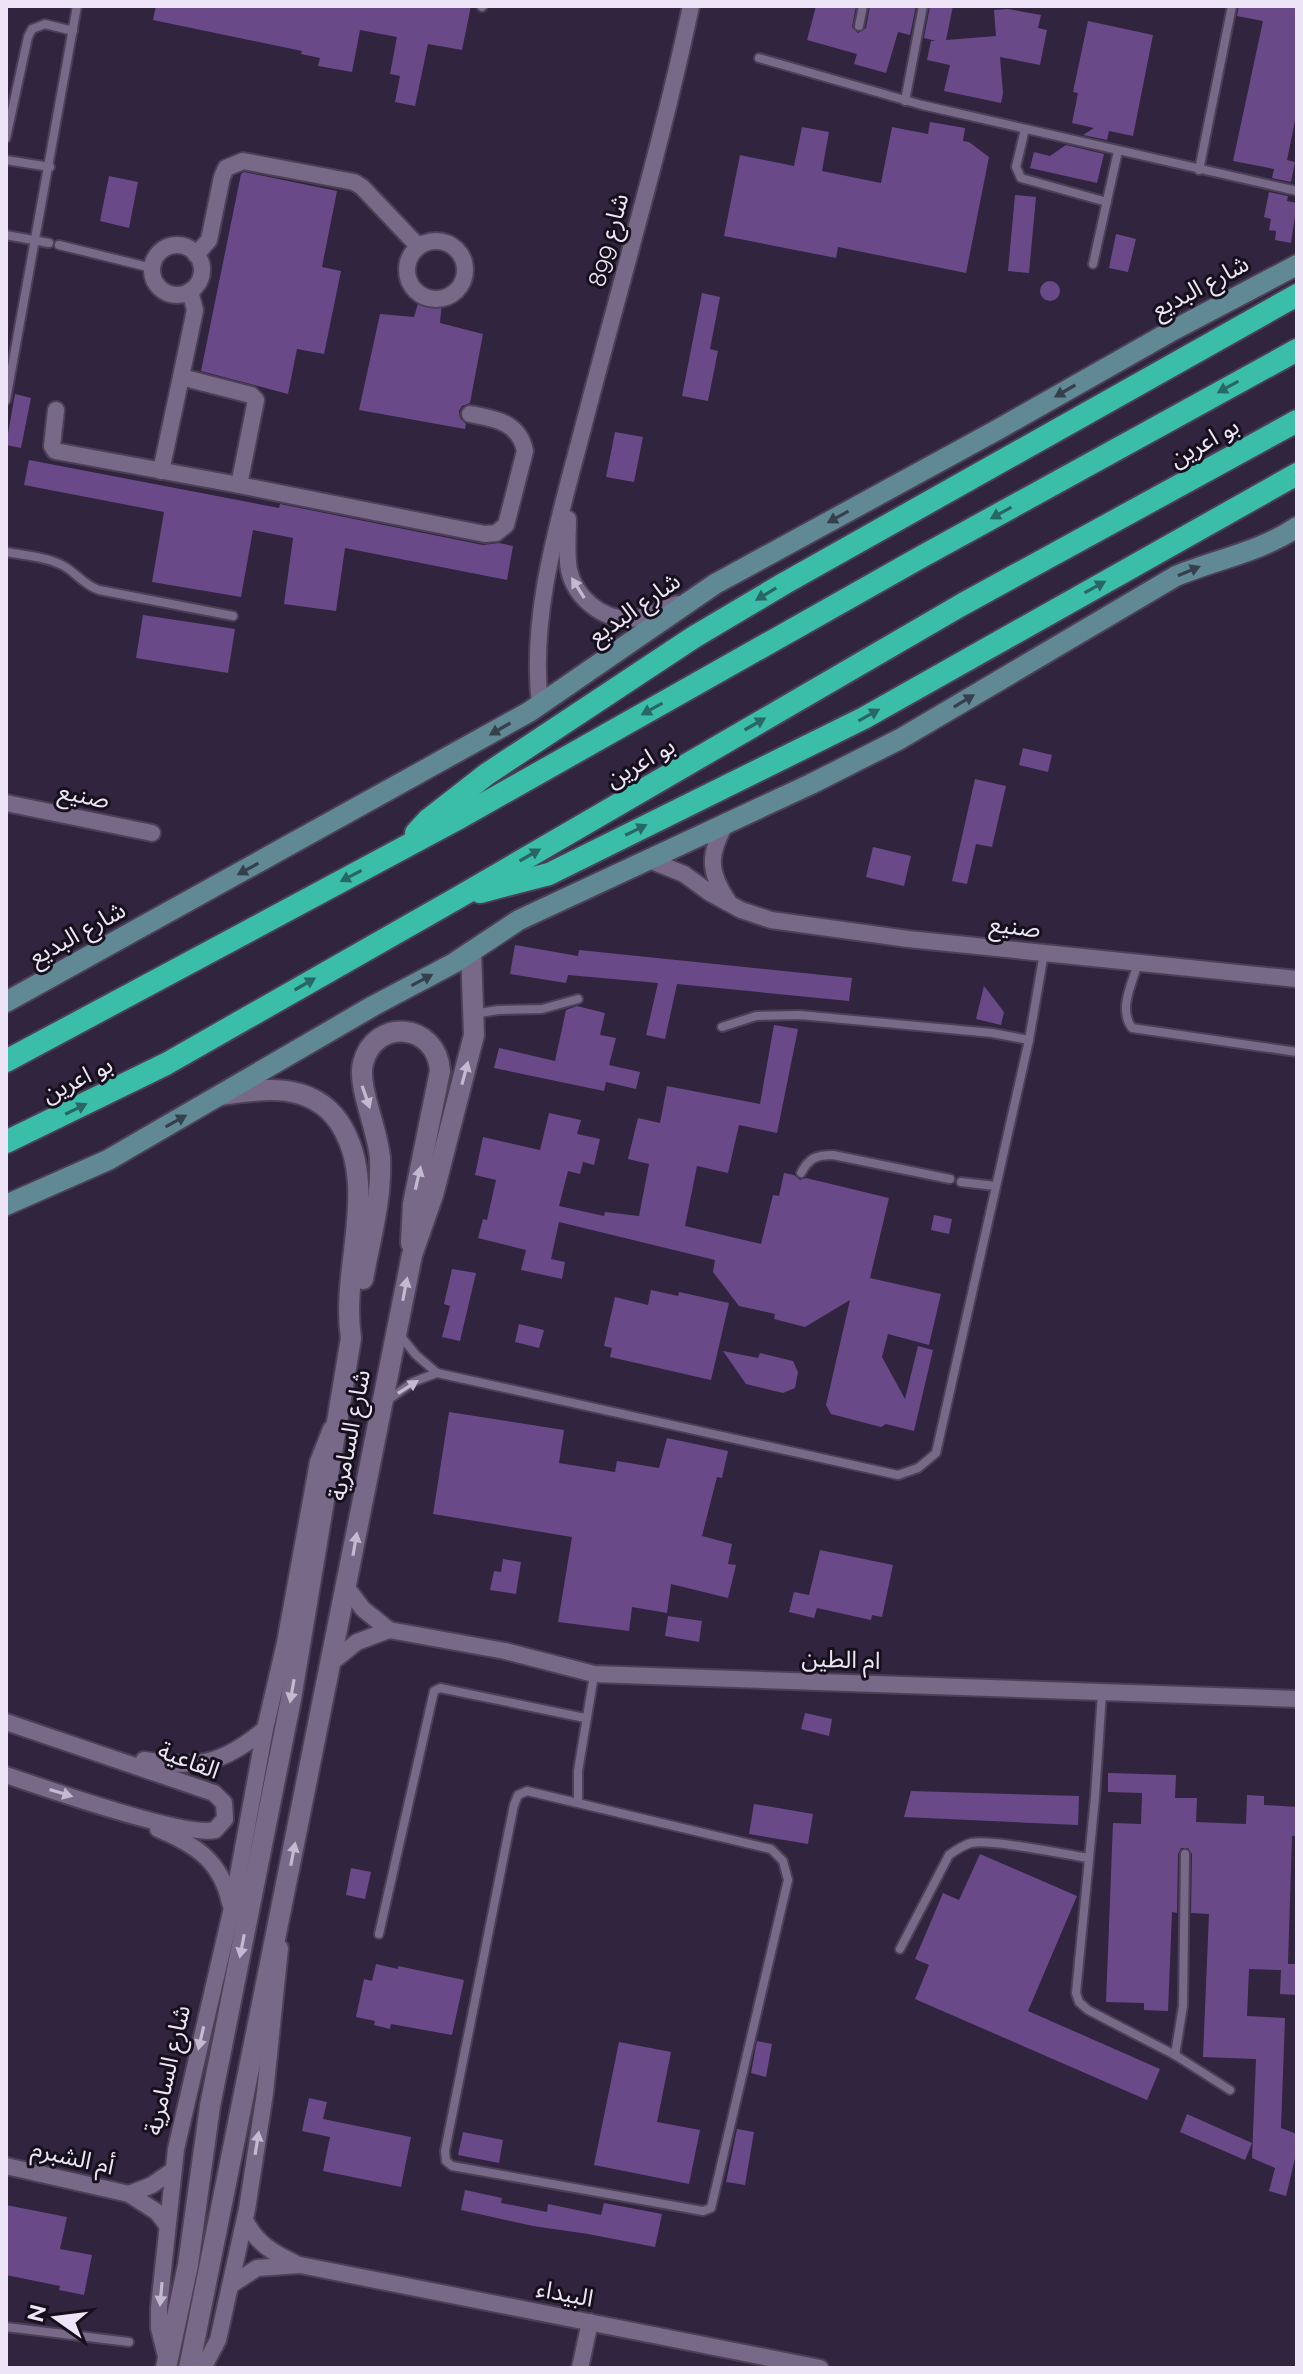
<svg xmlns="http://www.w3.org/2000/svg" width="1303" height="2374" font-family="Raleway,'Noto Sans Arabic',sans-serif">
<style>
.building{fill:#6a4989}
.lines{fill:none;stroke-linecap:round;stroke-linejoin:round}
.service-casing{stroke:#4c4057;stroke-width:12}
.minor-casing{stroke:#4c4057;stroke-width:20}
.tertiary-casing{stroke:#4c4057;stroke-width:24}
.secondary-casing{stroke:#4c4057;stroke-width:24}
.trunk-casing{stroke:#4c4057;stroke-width:26}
.service{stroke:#786988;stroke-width:8}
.minor{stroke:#786988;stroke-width:16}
.tertiary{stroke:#786988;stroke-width:20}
.secondary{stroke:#618995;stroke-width:20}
.trunk{stroke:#3abeaa;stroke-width:22}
.oneway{fill:#286763}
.oneway2{fill:#34404c}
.oneway3{fill:#c4bad0}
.labels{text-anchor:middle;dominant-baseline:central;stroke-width:6;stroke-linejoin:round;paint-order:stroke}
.street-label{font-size:24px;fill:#ede5f7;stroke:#16101c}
</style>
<rect width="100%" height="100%" fill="#31243e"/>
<g class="building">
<path d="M156 6H471L462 50 428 44 415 106 395 102 400 76 390 74 397 37 360 30 352 72 318 66 320 58 301 54 302 51 153 20Z"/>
<path d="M816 6H856L852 27 858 33 866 28 870 6H916L910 35 898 32 886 73 854 64 857 54 807 40Z"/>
<path d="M930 6H953L946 40 996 36 994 10 1008 9 1041 15 1038 28 1047 30 1040 65 1000 57 1003 93 1001 103 944 91 950 65 927 60 931 41H936L924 38Z"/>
<path d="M1239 6H1297V111L1287 160 1295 162 1291 182 1272 178 1274 169 1233 161 1263 21 1237 16Z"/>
<path d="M1088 21 1153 35 1133 136 1109 131 1107 140 1083 135 1094 128 1072 123 1078 93 1073 92Z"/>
<path d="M930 122 965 128 963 141 969 142 989 157 966 273 838 247 836 258 724 236 740 155 794 166 802 127 829 132 822 171 881 183 892 127 928 134Z"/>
<path d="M1066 145 1104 154 1097 183 1030 168 1034 152 1050 156Z"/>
<path d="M244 172 337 191 322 267 341 271 324 354 297 349 288 394 201 371 241 174Z"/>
<path d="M109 176 138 182 129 228 100 221Z"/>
<path d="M1269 192 1288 196 1287 201 1297 203 1291 243 1275 240 1276 231 1269 230 1271 219 1264 217Z"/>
<path d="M1015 195 1036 197 1029 273 1008 271Z"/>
<path d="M1116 234 1136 239 1128 272 1109 268Z"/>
<circle cx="1050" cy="291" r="10"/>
<path d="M702 293 720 297 710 349 718 351 708 401 682 396Z"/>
<path d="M420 297 442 301 440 323 483 334 470 403 462 406 459 411 460 418 466 424 465 429 359 410 380 314 414 317Z"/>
<path d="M15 394 31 398 21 448 6 445Z"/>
<path d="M615 432 643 437 634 482 606 477Z"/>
<path d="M29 460 279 508 280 504 483 545 499 543 513 546 507 580 345 548 336 611 284 604 293 538 253 530 241 597 152 582 164 512 24 485Z"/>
<path d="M143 615 235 629 228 673 136 658Z"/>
<path d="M1023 748 1052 755 1048 772 1019 765Z"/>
<path d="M975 779 1006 786 992 847 976 844 967 884 952 881Z"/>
<path d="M873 847 911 856 904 886 866 877Z"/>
<path d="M515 945 578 956 579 950 852 978 849 1001 677 984 665 1039 646 1035 658 983 568 975 566 983 510 974Z"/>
<path d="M984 986 1004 1012 1001 1025 976 1019Z"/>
<path d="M577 1006 605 1013 600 1035 616 1038 609 1065 640 1072 636 1089 606 1082 604 1091 494 1068 499 1048 555 1061 566 1010Z"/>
<path d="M774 1025 798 1029 777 1133 739 1125 728 1173 697 1166 685 1226 761 1244 773 1195 779 1196 784 1173 794 1175 800 1180 806 1178 889 1198 870 1278 941 1294 929 1345 888 1334 882 1357 905 1399 918 1346 933 1350 914 1431 886 1424 881 1427 831 1414 826 1405 850 1300 805 1327 774 1319 775 1314 739 1306 713 1272 715 1260 559 1222 551 1259 565 1262 562 1279 521 1270 526 1250 478 1238 483 1219 487 1220 496 1180 475 1175 483 1137 540 1150 549 1113 581 1120 577 1134 600 1139 594 1165 583 1162 580 1174 568 1171 559 1206 604 1216 605 1212 639 1216 649 1164 628 1159 638 1118 660 1123 667 1086 760 1104Z"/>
<path d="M934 1215 952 1219 949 1234 931 1230Z"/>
<path d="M452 1269 476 1273 460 1341 442 1337 450 1306 444 1304Z"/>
<path d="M651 1290 678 1296 679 1292 729 1303 711 1380 610 1357 612 1348 604 1346 615 1297 648 1305Z"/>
<path d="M519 1324 544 1330 539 1348 515 1342Z"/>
<path d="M723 1351 758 1358 760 1353 793 1361 798 1372 795 1388 783 1393 746 1384Z"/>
<path d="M449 1412 564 1430 559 1463 615 1472 617 1461 659 1468 667 1438 728 1451 722 1478 717 1477 702 1536 732 1544 728 1564 736 1565 728 1598 671 1584 667 1613 632 1607 629 1631 558 1622 572 1537 433 1514Z"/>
<path d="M820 1550 893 1565 882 1617 872 1615 871 1620 817 1608 814 1618 789 1612 794 1592 809 1595Z"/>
<path d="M503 1559 521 1562 516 1594 490 1590 494 1571 501 1572Z"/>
<path d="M668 1616 702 1621 699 1642 665 1636Z"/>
<path d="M805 1713 832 1719 829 1736 801 1729Z"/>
<path d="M1108 1773 1176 1775 1175 1798H1197L1196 1822 1246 1824 1247 1795 1264 1796V1805L1297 1807V1836H1292L1288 1964H1297V1995L1280 1994 1281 1970 1249 1969 1247 2016 1285 2018 1281 2128 1297 2134V2150L1286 2196 1269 2191 1275 2168 1252 2158 1256 2059 1203 2057 1209 1914 1191 1913 1192 1854 1188 1848H1181L1178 1854 1177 1913 1172 1912 1168 2011 1144 2010V2003L1106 2002 1113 1823 1141 1824 1142 1793 1108 1792Z"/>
<path d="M911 1791 1079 1796 1078 1825 904 1817Z"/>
<path d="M754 1804 813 1814 808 1844 749 1834Z"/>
<path d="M980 1854 1077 1896 1028 2011 1160 2069 1147 2100 915 1999 929 1965 915 1959 943 1893 959 1900Z"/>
<path d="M351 1868 371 1872 365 1899 346 1895Z"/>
<path d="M376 1964 398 1969V1966L464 1980 452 2035 391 2024 390 2029 374 2025 375 2021 356 2017 364 1979 372 1981Z"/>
<path d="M757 2041 772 2044 766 2077 751 2073Z"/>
<path d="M619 2042 671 2052 657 2122 700 2130 689 2184 594 2165Z"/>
<path d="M309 2098 327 2102 323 2119 411 2137 401 2187 323 2171 330 2137 302 2131Z"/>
<path d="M1187 2114 1252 2143 1245 2160 1180 2132Z"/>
<path d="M737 2129 754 2132 745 2185 726 2182Z"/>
<path d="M463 2132 503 2140 499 2163 458 2155Z"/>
<path d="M465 2190 502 2198 501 2203 547 2212 548 2204 601 2215 604 2203 662 2214 655 2247 588 2234 533 2226 461 2210Z"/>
<path d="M6 2205 67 2217 60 2249 92 2255 84 2295 59 2290 60 2286 6 2275Z"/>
</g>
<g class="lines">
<defs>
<g id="service">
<path d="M482 7 483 6"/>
<path d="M859 26 863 6"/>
<path d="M759 58 922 105 1297 191"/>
<path d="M905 101 923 6"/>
<path d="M1025 129 1016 167 1021 178 1107 202"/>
<path d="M6 138 28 37 32 29 45 24 73 31"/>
<path d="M6 160 50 167"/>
<path d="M1199 170 1232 6"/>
<path d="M6 235 49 243"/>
<path d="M59 245 152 268"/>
<path d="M1093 264 1118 151"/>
<path d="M6 400 77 6"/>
<path d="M6 552C24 555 47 557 62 565 76 572 83 585 99 590L233 616"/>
<path d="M1138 963C1132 984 1118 1009 1132 1028L1297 1052"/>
<path d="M474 1014 498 1010 542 1009 578 999"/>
<path d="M722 1027 756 1016 800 1015 992 1033 1029 1040"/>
<path d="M801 1173C809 1158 816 1155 833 1155L950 1179"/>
<path d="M961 1182 995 1186"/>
<path d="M399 1334 416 1355 437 1373 898 1475 918 1468 936 1453 1029 1040 1044 953"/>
<path d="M385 1402 413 1382 437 1373"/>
<path d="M1102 1693 1095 1797 1076 1993 1079 2002 1088 2010 1175 2055 1230 2090"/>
<path d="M527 1791 771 1849 783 1861 788 1880 711 2208 703 2211 452 2166 446 2161 445 2151 514 1805 518 1795Z"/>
<path d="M578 1802V1771L594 1675"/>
<path d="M379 1934 434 1691 440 1688 585 1718"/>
<path d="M900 1949 949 1855C956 1850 963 1845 971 1843 993 1839 1062 1854 1089 1858"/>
<path d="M1175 2055 1183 2006 1185 1854"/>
<path d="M6 2327 129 2342"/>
</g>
<g id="minor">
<circle cx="436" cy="270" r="29"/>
<circle cx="177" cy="270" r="25"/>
<path d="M196 255 209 240 222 177 226 168 243 161 354 182 362 187 418 246"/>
<path d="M190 291 195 310 181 377 251 395 256 400 239 485 485 534 496 533 506 525 525 451C519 422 496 419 470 414"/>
<path d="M56 410 52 446 55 451 239 485"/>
<path d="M161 471 181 377"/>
<path d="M568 519C568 536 566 554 569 570 575 597 601 619 629 619 645 619 662 609 677 604"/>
<path d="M540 705C529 611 561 514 584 424 620 285 661 147 691 6"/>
<path d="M6 803 152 833"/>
<path d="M727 821C709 853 707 870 728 901"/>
<path d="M649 860 684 874 710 893 741 910 771 920 908 939 1297 979"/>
<path d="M347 1588 363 1609 389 1630"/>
<path d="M332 1662 357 1642 389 1630 505 1651 594 1674 1297 1699"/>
<path d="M6 1722 214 1793 224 1803 225 1819 215 1830C187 1838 41 1787 6 1775"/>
<path d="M144 1760C198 1769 223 1764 265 1729"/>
<path d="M158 1829C196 1845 221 1861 230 1903"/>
<path d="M6 2166 129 2194 157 2212 167 2225"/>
<path d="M129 2194 152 2185 172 2171"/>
<path d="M245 2220C256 2243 273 2253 295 2263"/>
<path d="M231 2285 257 2268 300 2265 820 2368"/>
<path d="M167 2360 159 2328V2307L176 2149 232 1908 265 1729 285 1643 318 1462 331 1429"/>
<path d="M203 2368 218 2340 247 2209 265 2093 280 1948"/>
<path d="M580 2368 590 2322"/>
</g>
<g id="tertiary">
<path d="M363 1279C370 1240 382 1199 380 1158 378 1130 357 1086 363 1063 375 1017 437 1023 440 1071L413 1204 411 1243"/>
<path d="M166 2368 188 2265 210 2106 291 1699 351 1338C340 1268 381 1186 339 1122 311 1082 264 1088 222 1095"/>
<path d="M189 2368 412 1255 433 1195 474 1035 471 952"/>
</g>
<g id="secondary">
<path d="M6 1002 529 712 715 584 997 430 1168 333 1297 265"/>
<path d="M6 1205 108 1160 373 1006 454 963 519 920 811 784 900 739 1176 576C1217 559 1260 552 1297 527"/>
</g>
<g id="trunk">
<path d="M416 833 428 820 487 774 694 637 785 583 1297 295"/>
<path d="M480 892 549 874 864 718 1297 474"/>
<path d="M6 1061 459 818 921 557 1297 350"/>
<path d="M6 1142 166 1064 459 897 963 604 1297 421"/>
</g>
</defs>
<use href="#service" class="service-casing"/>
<use href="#minor" class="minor-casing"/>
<use href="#tertiary" class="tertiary-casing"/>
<use href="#secondary" class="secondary-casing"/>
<use href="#trunk" class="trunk-casing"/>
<use href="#service" class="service"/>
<use href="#minor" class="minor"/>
<use href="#tertiary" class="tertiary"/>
<use href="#secondary" class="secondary"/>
<use href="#trunk" class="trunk"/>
</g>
<defs><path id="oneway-solid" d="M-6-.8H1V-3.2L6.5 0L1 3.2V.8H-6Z" transform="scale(2)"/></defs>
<g class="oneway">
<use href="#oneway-solid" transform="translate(1228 387) rotate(151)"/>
<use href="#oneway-solid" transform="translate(1001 513) rotate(151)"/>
<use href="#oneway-solid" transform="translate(1095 587) rotate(-29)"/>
<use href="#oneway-solid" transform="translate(766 594) rotate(149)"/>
<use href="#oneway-solid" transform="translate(652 709) rotate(151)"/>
<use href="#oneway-solid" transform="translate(869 715) rotate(-29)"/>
<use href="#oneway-solid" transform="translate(755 724) rotate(-30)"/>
<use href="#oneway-solid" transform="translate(636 830) rotate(-26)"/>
<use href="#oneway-solid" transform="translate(530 855) rotate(-30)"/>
<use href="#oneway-solid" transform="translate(351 876) rotate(152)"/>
<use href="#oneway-solid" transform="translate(305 984) rotate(-30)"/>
<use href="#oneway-solid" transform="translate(76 1109) rotate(-26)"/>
</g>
<g class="oneway2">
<use href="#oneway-solid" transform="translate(1065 391) rotate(150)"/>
<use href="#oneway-solid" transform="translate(838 517) rotate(151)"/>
<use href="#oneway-solid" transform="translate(1189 571) rotate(-23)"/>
<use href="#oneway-solid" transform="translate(964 701) rotate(-31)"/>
<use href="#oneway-solid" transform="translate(500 729) rotate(150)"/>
<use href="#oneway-solid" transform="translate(248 869) rotate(151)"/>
<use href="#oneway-solid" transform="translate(422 980) rotate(-28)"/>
<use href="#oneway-solid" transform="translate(176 1121) rotate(-29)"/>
</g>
<g class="oneway3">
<use href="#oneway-solid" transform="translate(578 588) rotate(-122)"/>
<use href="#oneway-solid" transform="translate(465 1073) rotate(-75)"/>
<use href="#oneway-solid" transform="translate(366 1097) rotate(71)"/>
<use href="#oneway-solid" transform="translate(418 1178) rotate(-77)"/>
<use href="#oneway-solid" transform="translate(405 1289) rotate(-79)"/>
<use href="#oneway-solid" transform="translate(408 1387) rotate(-32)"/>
<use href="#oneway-solid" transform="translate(355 1544) rotate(-80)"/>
<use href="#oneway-solid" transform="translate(292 1691) rotate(100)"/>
<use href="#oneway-solid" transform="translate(61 1793) rotate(17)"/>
<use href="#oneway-solid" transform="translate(293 1854) rotate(-79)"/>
<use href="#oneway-solid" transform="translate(242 1946) rotate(101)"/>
<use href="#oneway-solid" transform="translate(201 2038) rotate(103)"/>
<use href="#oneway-solid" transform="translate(257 2143) rotate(-81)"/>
<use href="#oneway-solid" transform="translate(161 2294) rotate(95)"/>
</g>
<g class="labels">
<g class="street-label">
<text transform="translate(608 240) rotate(-75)">شارع 899</text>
<text transform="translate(1200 286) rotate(-28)">شارع البديع</text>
<text transform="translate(1204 442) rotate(-29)">بو اعرين</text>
<text transform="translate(634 608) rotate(-35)">شارع البديع</text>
<text transform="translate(640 762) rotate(-30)">بو اعرين</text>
<text transform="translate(84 795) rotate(11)">صنيع</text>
<text transform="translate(1015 926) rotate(6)">صنيع</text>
<text transform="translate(77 933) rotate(-29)">شارع البديع</text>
<text transform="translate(77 1079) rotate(-26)">بو اعرين</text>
<text transform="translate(349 1435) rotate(-79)">شارع السامرية</text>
<text transform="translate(841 1659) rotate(2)">ام الطين</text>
<text transform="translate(189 1760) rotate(21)">القاعية</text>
<text transform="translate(167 2070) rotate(-77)">شارع السامرية</text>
<text transform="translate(73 2157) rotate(13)">أم الشبرم</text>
<text transform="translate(565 2293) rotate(11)">البيداء</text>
</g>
</g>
<rect width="1303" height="2374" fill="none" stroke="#ede5f7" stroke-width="16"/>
<g transform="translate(56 2318) rotate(284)" stroke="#16101c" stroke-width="6" paint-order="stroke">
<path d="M0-6L14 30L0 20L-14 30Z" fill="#ede5f7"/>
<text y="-12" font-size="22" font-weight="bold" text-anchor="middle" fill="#ede5f7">N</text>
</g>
</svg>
